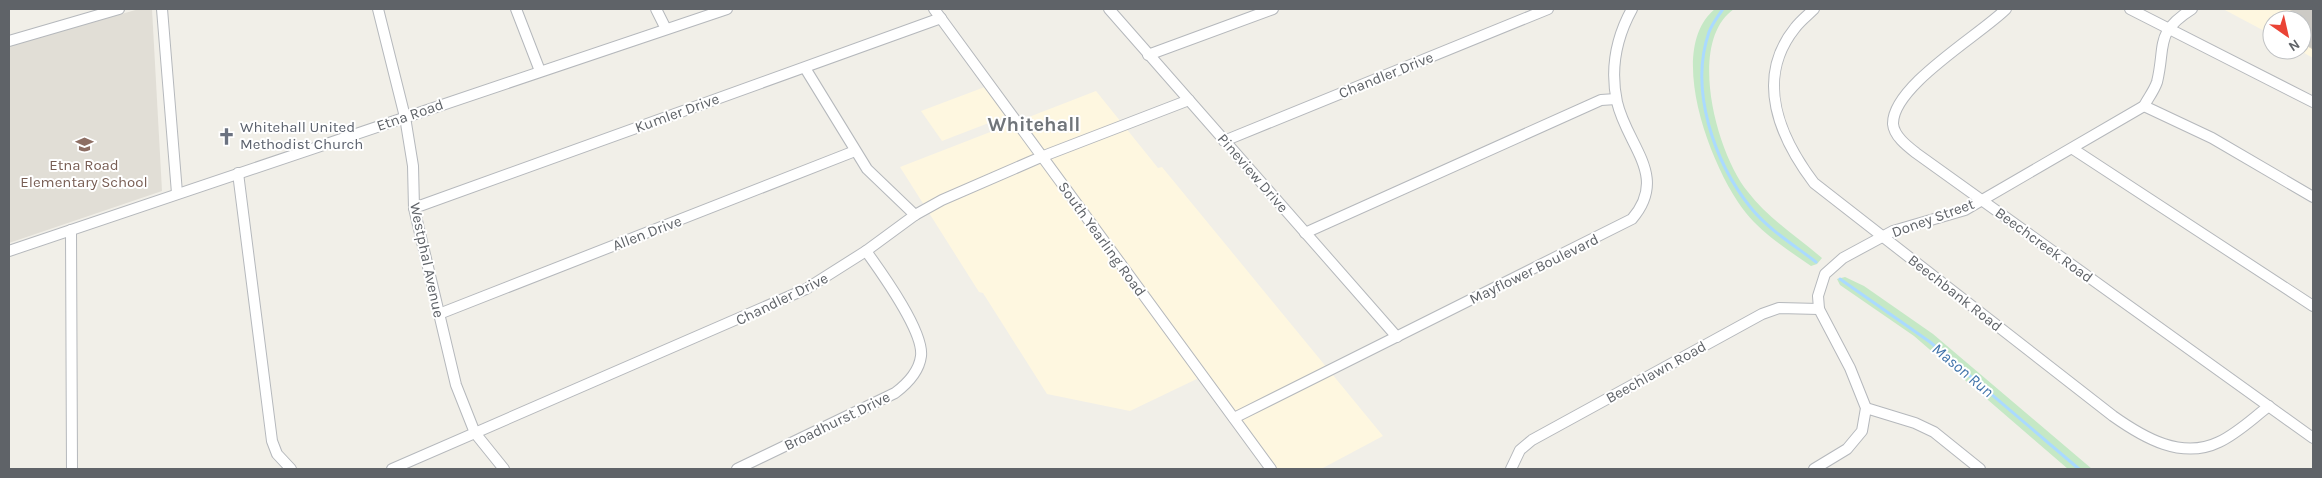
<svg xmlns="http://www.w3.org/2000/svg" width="2322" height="478" font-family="Karla,sans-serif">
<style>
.commercial{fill:#fef7e0}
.education{fill:#e1ded6}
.green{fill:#c5e8c5}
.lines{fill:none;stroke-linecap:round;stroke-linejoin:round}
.stream{stroke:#aadaff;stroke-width:3}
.building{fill:#cccac5;stroke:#d6d1c6}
.minor-casing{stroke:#b5b8bc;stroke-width:12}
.minor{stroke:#fff;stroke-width:10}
.labels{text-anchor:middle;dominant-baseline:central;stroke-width:4;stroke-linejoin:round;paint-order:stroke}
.street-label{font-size:15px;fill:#5f6368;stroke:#fff}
.worship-label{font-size:15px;fill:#5b616d;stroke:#fff;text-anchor:start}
.education-label{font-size:15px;fill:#785e54;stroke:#fff}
.water-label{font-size:16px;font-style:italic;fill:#4174aa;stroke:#fff}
.district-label{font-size:20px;font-weight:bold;fill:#70757a;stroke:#fff}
</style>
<rect width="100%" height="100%" fill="#f1efe8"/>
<g class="commercial">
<path d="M2223 9H2313V58L2299 50H2302V20H2272V35Z"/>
<path d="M990 85 1012 114 942 141 921 111Z"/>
<path d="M1096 91 1158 168 1162 167 1383 436 1321 469H1272L1203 376 1130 411 1047 394 983 293 979 292 900 167Z"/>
</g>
<path class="education" d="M139 9H152L162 191 9 243V46Z"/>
<g class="green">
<path d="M1715 9H1734C1686 42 1717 155 1748 192 1768 218 1797 237 1822 258L1817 264 1811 266C1788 250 1764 235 1746 213 1713 173 1664 50 1715 9Z"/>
<path d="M1845 277 1864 286 1933 334 2092 469H2068L1914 336 1840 285 1837 279Z"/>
</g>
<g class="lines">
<g class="stream">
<path d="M1723 9C1718 16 1712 24 1709 32 1689 90 1714 162 1751 208 1769 230 1794 245 1816 262"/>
<path d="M1840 279 1930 342 2079 469"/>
</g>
</g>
<path class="building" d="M2294 9H2313V49L2302 43V20H2274Z"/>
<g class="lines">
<defs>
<g id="minor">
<path d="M162 9 177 193"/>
<path d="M378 9 405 117 413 166 414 208 456 385 475 433 504 469"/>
<path d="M516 9 540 71"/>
<path d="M656 9 666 29"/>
<path d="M934 9 1271 469"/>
<path d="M1109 9 1397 337"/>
<path d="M1814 9C1808 15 1800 21 1795 28 1754 79 1780 138 1814 183L2113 416C2144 438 2182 460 2219 442 2238 433 2253 418 2269 406"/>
<path d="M2006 9C1980 35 1892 86 1893 124 1894 136 1907 146 1916 153L2313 438"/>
<path d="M2130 9 2313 102"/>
<path d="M9 41 119 9"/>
<path d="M1148 55 1273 9"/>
<path d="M805 68 867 169 915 215"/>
<path d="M2144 106 2212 138 2313 197"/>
<path d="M1224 141 1548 9"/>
<path d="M2073 149 2313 306"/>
<path d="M238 173 272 441 277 454 291 469"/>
<path d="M414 208 941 18"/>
<path d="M71 230 72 469"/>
<path d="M1305 233 1601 100 1616 99"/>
<path d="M9 251 727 9"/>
<path d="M439 314 855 151"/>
<path d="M1866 408 1915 423 1934 432 1980 469"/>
<path d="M1234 418 1632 219C1669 176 1627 146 1617 102 1610 69 1616 38 1632 9"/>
<path d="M392 469 806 289 866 251 915 215 942 200 1041 157 1189 100"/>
<path d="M737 469 895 393C907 384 919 372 921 356 924 331 881 272 866 251"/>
<path d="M1511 469 1520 450 1532 440 1762 314 1779 308 1819 309"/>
<path d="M1814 469 1847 449 1862 431 1866 408 1850 368 1819 309 1818 296 1825 274 1843 258 1893 231 1965 210 2144 106C2148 98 2154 91 2157 82 2166 45 2154 33 2192 9"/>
</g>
</defs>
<use href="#minor" class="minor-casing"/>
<use href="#minor" class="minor"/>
</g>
<defs>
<symbol id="church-bare" viewBox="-9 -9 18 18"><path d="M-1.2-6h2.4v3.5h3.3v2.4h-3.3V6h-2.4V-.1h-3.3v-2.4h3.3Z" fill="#6b7280" stroke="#fff" stroke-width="2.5" paint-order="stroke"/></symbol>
<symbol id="school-bare" viewBox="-9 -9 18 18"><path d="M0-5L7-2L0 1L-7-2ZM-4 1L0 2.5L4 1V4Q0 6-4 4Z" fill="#8d6e63" stroke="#fff" stroke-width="2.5" paint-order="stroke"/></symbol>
</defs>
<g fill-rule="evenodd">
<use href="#church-bare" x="214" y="124" width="25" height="25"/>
<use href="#school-bare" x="72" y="132" width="25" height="25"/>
</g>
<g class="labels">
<g class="street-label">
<text transform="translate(1386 75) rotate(-22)">Chandler Drive</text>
<text transform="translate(677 113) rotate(-20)">Kumler Drive</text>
<text transform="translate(410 115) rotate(-19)">Etna Road</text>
<text transform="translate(1253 173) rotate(49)">Pineview Drive</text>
<text transform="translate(1933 218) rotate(-20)">Doney Street</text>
<text transform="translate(647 233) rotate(-21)">Allen Drive</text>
<text transform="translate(1102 239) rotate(54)">South Yearling Road</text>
<text transform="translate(2044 245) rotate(36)">Beechcreek Road</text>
<text transform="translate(427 260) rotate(78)">Westphal Avenue</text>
<text transform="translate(1534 269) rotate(-26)">Mayflower Boulevard</text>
<text transform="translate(1955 293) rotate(38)">Beechbank Road</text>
<text transform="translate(782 299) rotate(-26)">Chandler Drive</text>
<text transform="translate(1656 372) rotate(-29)">Beechlawn Road</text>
<text transform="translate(837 421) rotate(-26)">Broadhurst Drive</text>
</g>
<g class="worship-label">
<text x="240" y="127">Whitehall United<tspan x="240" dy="17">Methodist Church</tspan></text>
</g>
<g class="education-label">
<text x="84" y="165">Etna Road<tspan x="84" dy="17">Elementary School</tspan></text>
</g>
<g class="water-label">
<text transform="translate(1963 370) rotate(40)">Mason Run</text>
</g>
<g class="district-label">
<text x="1034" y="124">Whitehall</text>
</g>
</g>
<rect width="2322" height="478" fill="none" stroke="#5f6368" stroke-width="20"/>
<g transform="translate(2287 35) rotate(146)"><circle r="24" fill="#ffffff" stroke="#bfc1c3"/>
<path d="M0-4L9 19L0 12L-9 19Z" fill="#ea4335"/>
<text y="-8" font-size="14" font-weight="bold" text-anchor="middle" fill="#5f6368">N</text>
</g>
</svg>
